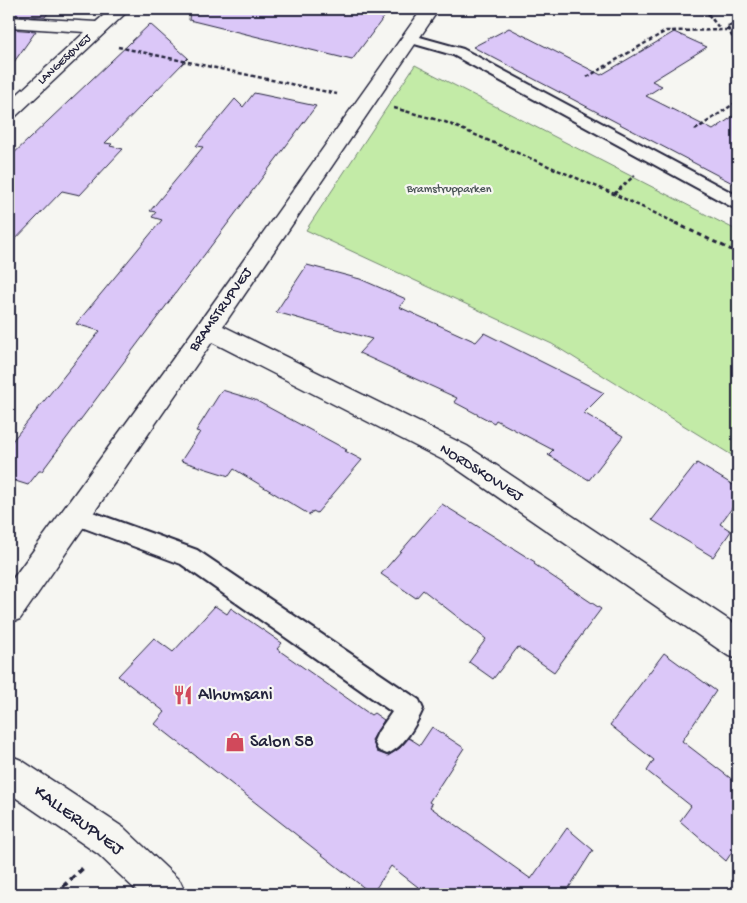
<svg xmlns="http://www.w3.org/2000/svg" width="747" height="903" font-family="'Gochi Hand',sans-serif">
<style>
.green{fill:#c3eba7;stroke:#728671}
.building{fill:#dbc7f8;stroke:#22223b}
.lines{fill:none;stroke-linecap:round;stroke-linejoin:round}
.lane-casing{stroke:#22223b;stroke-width:4}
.street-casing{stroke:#22223b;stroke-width:3}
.secondary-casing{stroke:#22223b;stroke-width:3}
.path-far2{stroke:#22223b;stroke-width:2.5;stroke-dasharray:4 2.5;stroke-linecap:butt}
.path-far1{stroke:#22223b;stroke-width:3;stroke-dasharray:4.5 4;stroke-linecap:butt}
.path{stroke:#22223b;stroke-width:4;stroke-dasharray:6 4.5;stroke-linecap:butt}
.lane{fill:#f6f6f2;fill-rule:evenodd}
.street{fill:#f6f6f2;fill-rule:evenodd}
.secondary{fill:#f6f6f2;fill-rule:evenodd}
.labels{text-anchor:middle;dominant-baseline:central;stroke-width:4.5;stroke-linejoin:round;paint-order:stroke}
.far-street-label{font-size:12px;fill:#22223b;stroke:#f6f6f2}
.far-park-label{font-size:12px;fill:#4a5456;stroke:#f6f6f2}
.street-label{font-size:15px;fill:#22223b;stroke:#f6f6f2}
.near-poi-label{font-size:18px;fill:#22223b;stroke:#f6f6f2;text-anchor:start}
.near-street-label{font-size:18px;fill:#22223b;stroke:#f6f6f2}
</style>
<rect width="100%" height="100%" fill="#f6f6f2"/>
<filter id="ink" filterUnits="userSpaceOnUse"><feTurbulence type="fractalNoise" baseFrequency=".02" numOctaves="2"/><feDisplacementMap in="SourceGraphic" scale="10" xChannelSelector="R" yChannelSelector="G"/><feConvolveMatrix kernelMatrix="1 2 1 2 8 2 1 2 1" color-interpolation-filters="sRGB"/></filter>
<g filter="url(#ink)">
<path class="green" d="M415 65 738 231V459L552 344 306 230Z"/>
<g class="building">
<path d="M9 9H51L45 17 9 15Z"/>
<path d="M190 9H390L352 60 189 20Z"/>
<path d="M150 24 188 58 105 143 112 144 110 146 123 149 80 195 62 191 9 246V158Z"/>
<path d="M509 28 601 75 674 32 707 47 652 81 662 86 646 96 713 130 738 113V186L473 47Z"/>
<path d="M9 29 36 31 9 69Z"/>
<path d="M254 93 316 106 42 471H39L28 485 9 479V445L100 331 76 324 162 220 152 217 156 212 150 211 203 147 196 146 235 99 243 107Z"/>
<path d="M307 265 360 279 406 299 399 307 476 342 484 333 604 393 584 413 623 436 589 480 548 455 553 450 496 420 494 423 454 402 457 398 359 353 372 339 276 312Z"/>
<path d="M222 390 255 400 347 450 345 451 362 460 317 513 313 511 310 515 234 469 229 476 181 461 200 432 196 431Z"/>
<path d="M697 463 738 488V500L720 524 731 531 713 557 652 520Z"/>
<path d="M442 504 535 562 534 564 601 609 554 672 518 647 493 679 469 662 486 639 423 590 416 598 381 574Z"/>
<path d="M215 606 227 614 231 608 282 643 277 649 371 715 374 713 384 720 372 740 377 752 388 756 400 748 409 738 420 745 432 727 464 748 429 802 432 804 430 807 531 879 567 828 593 850 565 894H427L391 866 372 894 155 724 165 712 118 676 154 638 173 652Z"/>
<path d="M664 653 716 691 682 741 738 784V843L726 861 680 821 691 806 647 771 654 760 610 725Z"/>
</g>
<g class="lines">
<defs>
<g id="lane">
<path d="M409 34 463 49 738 196V208L732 207 453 55 404 41 402 38Z"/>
<path d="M76 506 197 550 419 700 423 709C416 725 403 748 387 754L378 750 374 741 378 732 392 712 181 564 68 522 65 515 68 508Z"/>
</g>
<g id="street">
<path d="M111 9H130L16 116 9 118V102L85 32 9 27V17L96 22Z"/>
<path d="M422 9H439L223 326 467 446 738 626V659L727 655 447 462 212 342 20 619 9 623V584L199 323Z"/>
</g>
<path id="secondary" d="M9 755 21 760 124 828 180 881 186 894H140L98 854 9 793Z"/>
</defs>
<use href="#lane" class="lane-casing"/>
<use href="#street" class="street-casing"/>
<use href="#secondary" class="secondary-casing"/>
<g class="path-far2">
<path d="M704 9 720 29"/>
<path d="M738 25 727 26 738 49"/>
<path d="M118 47 337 94"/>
<path d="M587 77 666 31 728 30"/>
<path d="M394 108 445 122 614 194 678 224"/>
<path d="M695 130 738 101"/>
<path d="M614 194 635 175"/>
</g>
<path class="path-far1" d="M675 223 738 253"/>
<path class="path" d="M55 894 84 867"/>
<use href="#lane" class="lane"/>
<use href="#street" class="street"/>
<use href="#secondary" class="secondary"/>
</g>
</g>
<defs>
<symbol id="restaurant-bare" viewBox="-9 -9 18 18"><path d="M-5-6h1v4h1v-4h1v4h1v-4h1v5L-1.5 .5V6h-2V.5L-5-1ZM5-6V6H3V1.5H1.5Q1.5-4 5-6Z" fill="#d1495b" stroke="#f6f6f2" stroke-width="2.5" paint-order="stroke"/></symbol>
<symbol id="shop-bare" viewBox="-9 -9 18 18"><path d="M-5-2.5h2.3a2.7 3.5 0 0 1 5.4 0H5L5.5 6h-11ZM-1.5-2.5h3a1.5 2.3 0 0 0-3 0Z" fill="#d1495b" stroke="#f6f6f2" stroke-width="2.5" paint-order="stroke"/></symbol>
</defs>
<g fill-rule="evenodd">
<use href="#restaurant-bare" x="169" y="681" width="28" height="28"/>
<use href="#shop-bare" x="221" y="728" width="28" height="28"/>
</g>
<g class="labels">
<g class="far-street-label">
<text transform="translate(65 60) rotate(-43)">LANGESØVEJ</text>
</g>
<g class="far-park-label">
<text x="449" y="190">Bramstrupparken</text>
</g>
<g class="street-label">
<text transform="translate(221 310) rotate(-55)">BRAMSTRUPVEJ</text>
<text transform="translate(481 473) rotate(32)">NORDSKOVVEJ</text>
</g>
<g class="near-poi-label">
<text x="198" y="695">Alhumsani</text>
<text x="250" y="742">Salon 58</text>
</g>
<g class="near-street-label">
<text transform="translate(78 821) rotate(36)">KALLERUPVEJ</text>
</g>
</g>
<rect width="747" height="903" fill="none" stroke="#f6f6f2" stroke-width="30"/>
<rect x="15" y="15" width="717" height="873" fill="none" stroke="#22223b" stroke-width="2" filter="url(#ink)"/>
</svg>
